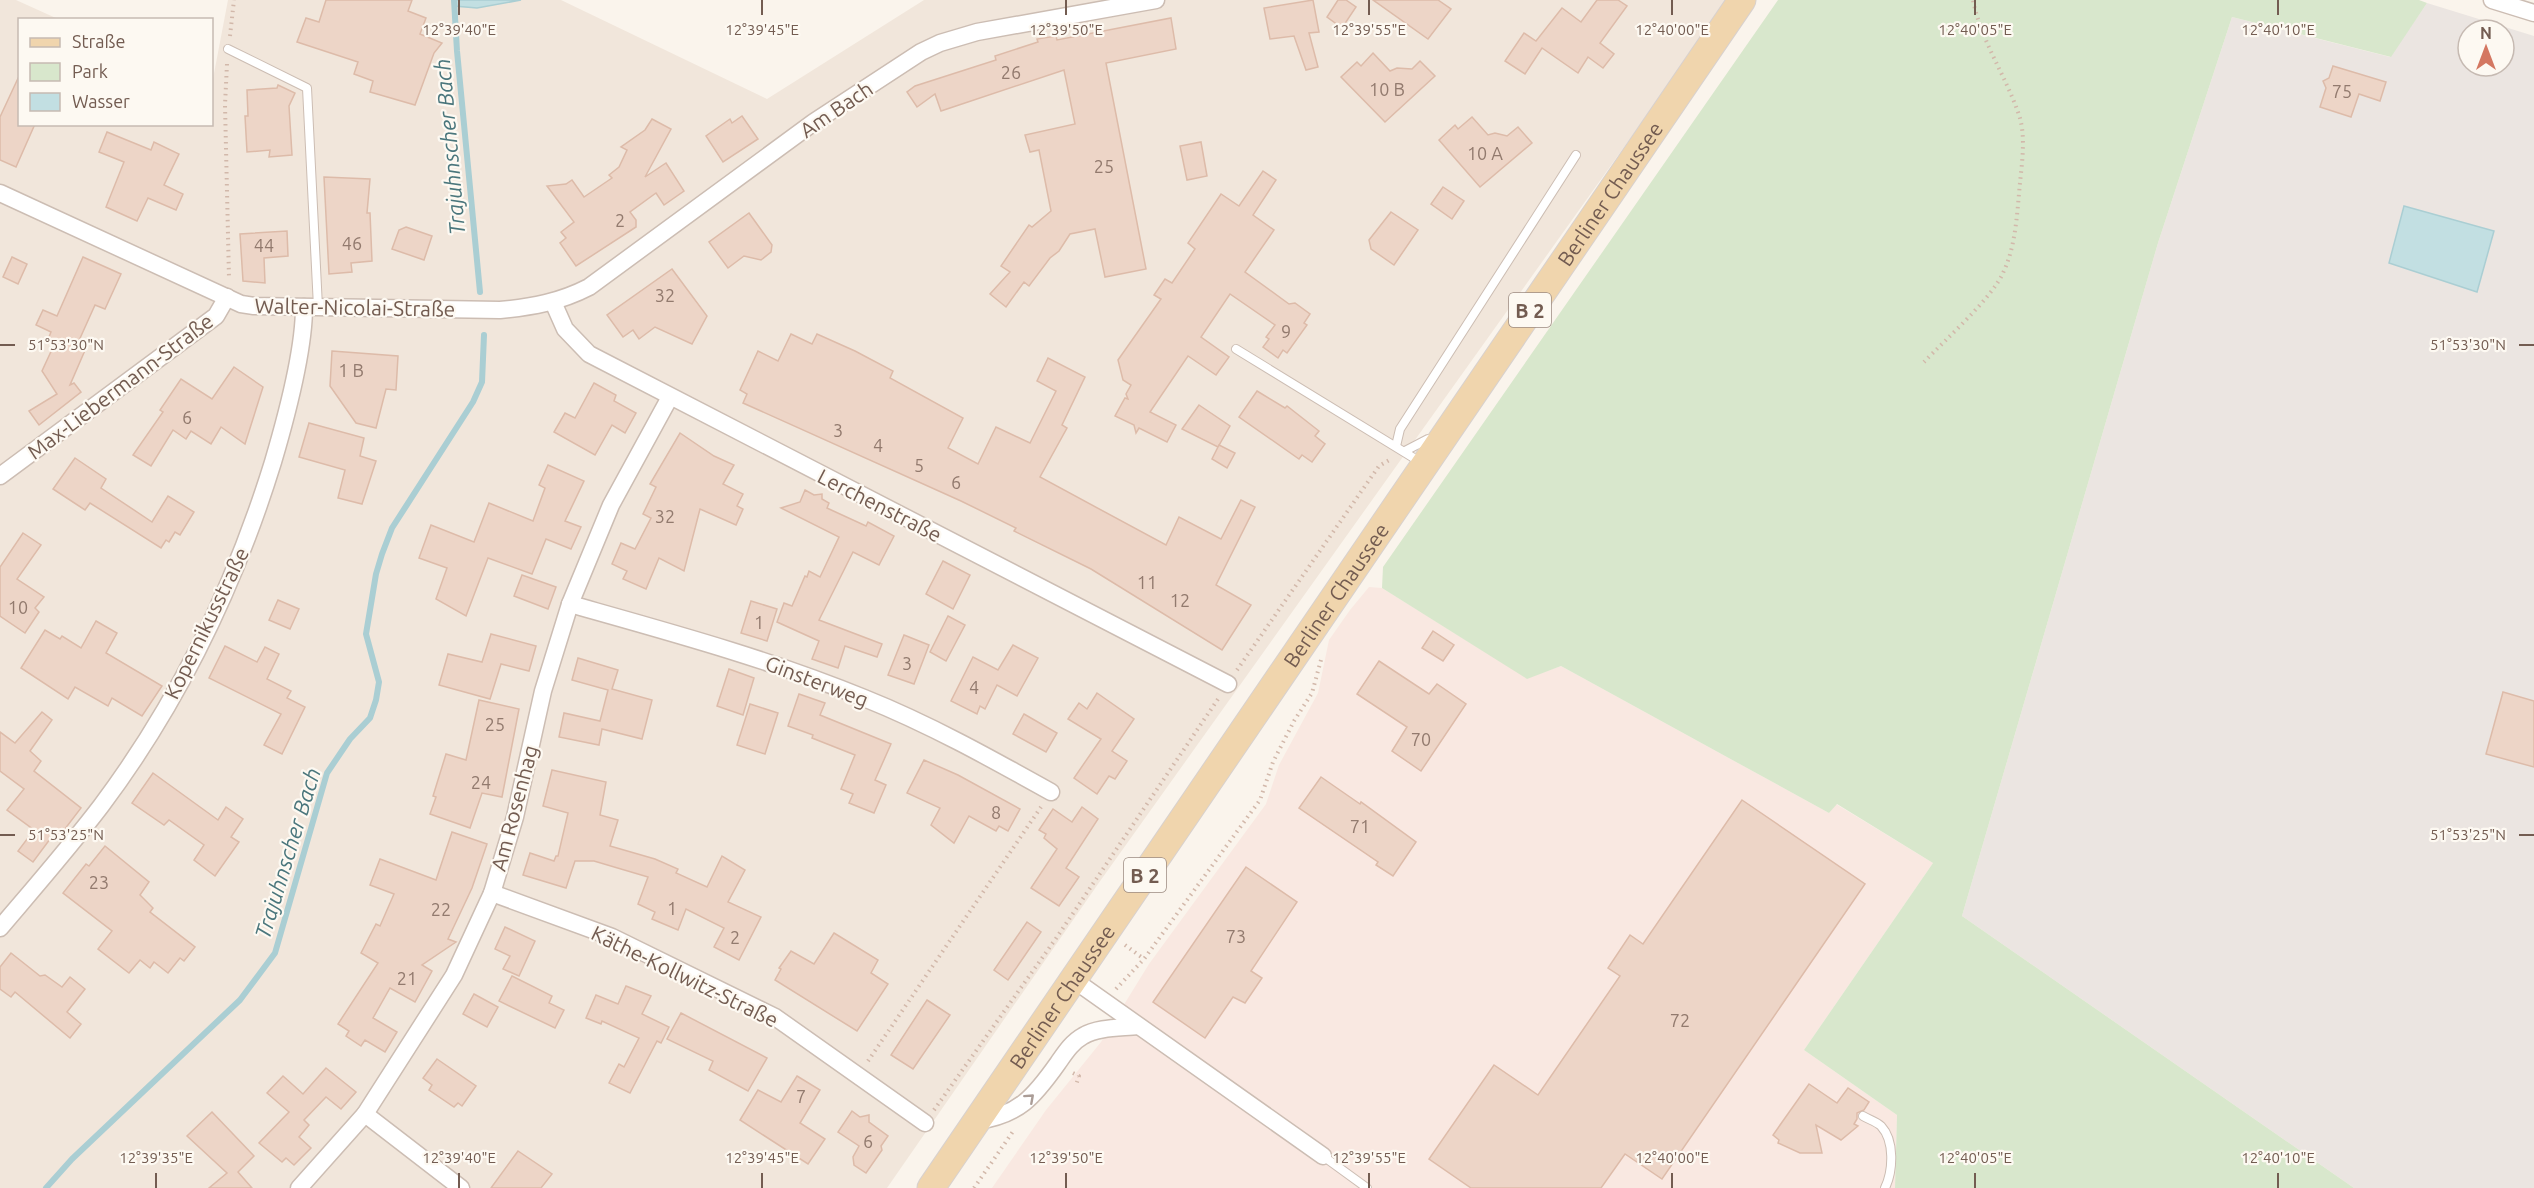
<svg xmlns="http://www.w3.org/2000/svg" width="2534" height="1188" font-family="Ubuntu,sans-serif">
<style>
.residential{fill:#f1e6db}
.commercial{fill:#f9e8e1}
.industrial{fill:#ebe5e1;fill-rule:evenodd}
.green{fill:#d8e7cc}
.water{fill:#c2dfe2;stroke:#aaced3;stroke-width:1.5}
.lines{fill:none;stroke-linecap:round;stroke-linejoin:round}
.stream{stroke:#aaced3;stroke-width:6}
.building{fill:#edd5c7;stroke:#ddbba9;stroke-width:1.5}
.lane-casing{stroke:#ccbdb3;stroke-width:10}
.street-casing{stroke:#ccbdb3;stroke-width:19}
.primary-casing{stroke:#d8d1ce;stroke-width:29}
.path{stroke:#d2b8aa;stroke-width:4;stroke-dasharray:1.5 4.5;stroke-linecap:butt}
.lane{stroke:#fff;stroke-width:8}
.street{stroke:#fff;stroke-width:16}
.primary{stroke:#f0d5ad;stroke-width:27}
.oneway{stroke:#ab9d97}
.ticks{fill:none;stroke:#735c51;stroke-width:2}
.labels{text-anchor:middle;dominant-baseline:central;stroke-width:4.5;stroke-linejoin:round;paint-order:stroke}
.number-label{font-size:18px;fill:#927a6e}
.shield{fill:#fdf9f2;stroke:#9c8b81;stroke-width:1.5}
.shield-label{font-size:20px;font-weight:bold;fill:#735c51}
.street-label{font-size:21px;fill:#735c51;stroke:#fdf9f2}
.water-label{font-size:22px;font-style:italic;fill:#4a767c;stroke:#fdf9f2}
.ticks-label{font-size:15px;text-anchor:middle;fill:#735c51;stroke:#fdf9f2;stroke-width:4.5;stroke-linejoin:round;paint-order:stroke}
</style>
<rect width="100%" height="100%" fill="#faf4ec"/>
<path class="residential" d="M0 0H16L58 19 20 20V124H212V84L228 0H561L767 99 924 0H1729L1098 884 887 1188H0Z"/>
<path class="commercial" d="M1369 587 1382 588 1527 678 1561 666 1829 813 1836 804 1933 863 1804 1050 1897 1115 1895 1188H992L1046 1110 1101 1042 1149 964 1266 804 1279 765 1318 693 1329 640 1350 610Z"/>
<path class="industrial" d="M2427 3 2534 36V1188H2354L1962 916 2158 243 2232 17 2390 57ZM2468 30H2504V66H2468Z"/>
<path class="green" d="M1778 0H2419L2427 3 2391 57 2232 17 2158 243 1962 916 2354 1188H1895L1897 1115 1804 1050 1933 863 1837 804 1829 813 1561 666 1527 679 1382 588 1383 567Z"/>
<g class="water">
<path d="M454 0H521L477 8 454 6Z"/>
<path d="M2404 206 2494 231 2477 292 2389 263Z"/>
</g>
<g class="lines">
<g class="stream">
<path d="M454 0 457 51 480 292"/>
<path d="M46 1188 72 1159 240 1000 275 953 327 773 350 739 370 718 376 700 379 682 366 634 376 574 382 554 392 528 473 402 482 382 484 335"/>
</g>
</g>
<g class="building">
<path d="M326 0H412L408 11 426 18 420 34 442 43 434 53 415 105 370 92 373 81 354 74 358 62 297 42 306 18 319 22Z"/>
<path d="M1313 0 1319 32 1309 33 1318 67 1306 70 1294 36 1270 39 1264 8Z"/>
<path d="M1338 0H1346L1356 7 1342 28 1327 17Z"/>
<path d="M1373 0H1438L1451 9 1428 39Z"/>
<path d="M1597 0H1618L1627 6 1600 43 1614 54 1603 68 1588 57 1578 73 1542 48 1525 74 1505 61 1524 33 1536 41 1562 8 1581 22Z"/>
<path d="M1171 18 1176 49 1106 63 1146 269 1105 277 1095 229 1070 234 1059 251 1050 258 1029 286 1024 282 1006 307 990 294 1010 272 1001 266 1029 225 1032 227 1051 211 1039 150 1030 152 1025 135 1075 124 1064 70 941 111 935 94 917 107 907 92 915 86 996 60 995 56 1038 42 1037 39 1056 36 1057 40Z"/>
<path d="M1373 53 1390 71 1397 68 1412 69 1420 61 1435 76 1385 122 1341 77 1357 62 1361 66Z"/>
<path d="M2333 66 2386 82 2380 101 2359 94 2351 117 2320 107 2326 88 2323 81 2329 78Z"/>
<path d="M20 74V124H35L16 167 0 160V117Z"/>
<path d="M278 85 295 93 289 106 292 155 269 157 270 150 247 152 245 116H248L247 90 277 88Z"/>
<path d="M742 116 758 139 723 162 706 136 730 119 732 123Z"/>
<path d="M1472 117 1488 135 1495 133 1507 136 1518 127 1532 143 1480 187 1439 140 1455 125 1458 129Z"/>
<path d="M652 119 671 129 645 177 666 163 684 191 664 205 656 193 630 212 636 220V227L576 266 560 243 566 238 561 232 574 222 547 186 566 184 572 180 584 197 612 178 609 175 619 167 627 150 621 147 645 130Z"/>
<path d="M107 132 151 150 154 142 179 154 164 185 183 194 176 210 148 198 137 221 106 207 124 162 99 152Z"/>
<path d="M1201 142 1207 176 1187 180 1180 146Z"/>
<path d="M1263 171 1276 180 1253 215 1274 230 1245 272 1289 304 1295 303 1310 314 1304 323 1307 325 1287 353 1283 350 1278 358 1263 347 1269 339 1266 337 1275 325 1230 294 1201 337 1229 357 1216 375 1188 356 1150 412 1176 425 1167 442 1139 428 1136 433 1134 425 1115 416 1125 398 1128 399 1126 394 1131 385 1123 380 1118 360 1161 299 1154 295 1165 279 1172 283 1195 249 1188 243 1221 194 1239 206Z"/>
<path d="M324 177 370 179 367 213H370L372 261 351 263 352 272 329 274Z"/>
<path d="M1443 187 1464 201 1452 219 1431 204Z"/>
<path d="M1391 212 1418 230 1394 265 1371 249 1369 240Z"/>
<path d="M749 213 772 245 771 252 761 260 744 256 728 268 709 242Z"/>
<path d="M406 227 432 236 424 260 392 249 399 230Z"/>
<path d="M287 231 288 256 264 258 265 283 243 281 240 234Z"/>
<path d="M12 257 27 264 18 284 3 277Z"/>
<path d="M83 257 121 274 105 309 95 305 77 345 86 348 70 385 74 383 81 392 39 425 29 411 57 394 42 371 54 345 47 342 51 332 36 325 43 310 57 316Z"/>
<path d="M672 269 707 316 692 344 655 327 639 339 633 330 623 337 607 315Z"/>
<path d="M791 334 812 344 817 334 855 351 893 371 890 378 963 418 948 448 978 464 996 427 1030 443 1056 391 1037 381 1048 358 1085 377 1062 425 1067 428 1040 477 1166 545 1179 517 1221 539 1241 500 1255 507 1216 585 1251 605 1222 650 1091 569 1014 531 1016 528 961 501 743 403 747 394 740 390 758 351 778 361Z"/>
<path d="M332 351 398 356 396 390 386 389 376 428 356 423 330 386Z"/>
<path d="M234 367 263 387 245 444 221 427 211 444 191 431 186 439 173 430 151 466 133 455 163 412 160 410 181 379 212 399Z"/>
<path d="M594 383 616 395 614 401 636 413 625 433 612 425 595 455 554 432 565 413 575 418Z"/>
<path d="M1257 391 1285 408 1287 406 1319 431 1315 436 1325 444 1312 462 1302 455 1299 459 1239 417Z"/>
<path d="M1199 405 1230 426 1218 447 1182 429Z"/>
<path d="M309 423 364 438 360 456 376 461 362 504 338 498 345 470 299 457Z"/>
<path d="M680 433 714 456 734 465 723 484 743 494 737 506 743 509 736 525 700 509 684 571 659 558 646 589 623 579 627 571 612 564 621 543 635 549 651 518 643 514 656 487 650 484Z"/>
<path d="M1219 445 1235 453 1227 468 1212 459Z"/>
<path d="M75 458 106 479 101 488 152 522 168 496 194 512 180 535 175 532 169 542 166 540 161 548 90 503 85 510 53 489Z"/>
<path d="M548 465 584 481 565 521 581 527 571 549 546 539 532 574 488 558 466 616 436 599 447 568 419 558 431 525 474 542 489 503 533 521 545 488 539 485Z"/>
<path d="M805 490 814 495 822 494V499L829 503 827 508 866 526 868 522 894 536 879 565 853 552 819 620 882 644 877 657 845 646 838 668 812 659 819 641 777 622 784 603 792 606 805 576 807 577 809 571 820 577 839 537 781 508 800 502Z"/>
<path d="M23 533 41 545 17 579 44 597 35 608 39 612 25 633 0 616V567Z"/>
<path d="M943 561 970 575 953 609 926 594Z"/>
<path d="M522 575 556 587 548 609 514 596Z"/>
<path d="M278 600 299 609 290 629 269 620Z"/>
<path d="M751 601 777 609 767 641 741 633Z"/>
<path d="M948 616 965 625 946 661 930 652Z"/>
<path d="M96 621 117 633 106 653 162 686 142 716 112 698 108 706 75 687 68 699 21 668 45 630 60 639 62 636 81 648Z"/>
<path d="M1433 631 1454 645 1443 661 1422 648Z"/>
<path d="M491 634 536 646 529 671 501 664 490 699 439 685 448 654 482 662Z"/>
<path d="M904 635 929 645 914 684 888 675Z"/>
<path d="M1013 645 1038 658 1017 696 997 685 985 709 980 706 977 714 951 701 973 657 998 670Z"/>
<path d="M225 646 257 662 265 647 279 654 267 679 291 691 287 698 305 707 282 754 264 745 281 714 209 678Z"/>
<path d="M578 658 618 670 612 689 652 700 642 739 602 729 599 745 559 737 564 713 600 721 608 690 572 680Z"/>
<path d="M1379 661 1429 694 1437 684 1466 704 1421 771 1392 751 1407 727 1357 694Z"/>
<path d="M729 669 754 678 743 715 717 706Z"/>
<path d="M2503 692 2534 701V767L2486 754Z"/>
<path d="M1097 693 1134 719 1112 751 1127 761 1115 779 1109 776 1097 794 1074 778 1101 739 1068 719 1079 703 1087 709Z"/>
<path d="M799 694 825 703 820 715 891 744 875 780 886 785 874 813 849 803 853 794 841 789 855 755 812 738 813 735 788 726Z"/>
<path d="M479 700 519 709 502 797 482 793 470 828 430 814 436 797 433 796 446 754 466 760Z"/>
<path d="M750 704 778 713 765 754 737 745Z"/>
<path d="M42 712 52 720 30 751 41 761 34 771 81 808 58 838 53 835 33 862 18 851 34 830 7 810 24 789 0 771V732L15 743Z"/>
<path d="M1024 714 1057 733 1046 752 1013 734Z"/>
<path d="M924 760 958 775 1020 809 1008 831 999 826 996 831 969 816 954 843 931 825 940 808 907 793Z"/>
<path d="M552 770 606 782 600 815 618 820 610 846 655 859 678 869 676 873 707 887 722 856 745 870 728 902 761 917 739 960 714 947 724 928 686 909 678 930 652 919 655 912 638 904 648 877 594 861H575L566 888 523 875 530 853 554 861 556 856H558L568 813 543 806Z"/>
<path d="M153 773 218 820 226 807 243 819 231 837 239 842 215 876 194 860 204 845 169 820 164 825 132 803Z"/>
<path d="M1321 777 1360 804 1361 802 1416 842 1393 876 1376 865 1378 862 1299 808Z"/>
<path d="M1742 800 1865 884 1662 1179 1625 1154 1601 1188H1471L1429 1159 1494 1065 1538 1095 1620 976 1608 968 1630 935 1643 944Z"/>
<path d="M1082 807 1098 819 1066 868 1079 877 1059 906 1031 888 1057 849 1044 838 1046 834 1039 830 1053 809 1072 822Z"/>
<path d="M452 832 487 844 472 888 448 939 456 942 422 965 432 971 415 1002 390 988 373 1018 397 1032 385 1052 365 1040 361 1046 346 1036 349 1031 338 1024 378 963 361 953 376 924 380 926 394 894 370 885 380 859 436 880Z"/>
<path d="M105 846 149 882 140 895 153 908 150 912 195 947 184 961 180 958 168 973 154 962 150 968 140 960 129 973 98 949 112 931 63 893 86 864 89 866Z"/>
<path d="M1246 867 1297 902 1251 971 1262 978 1245 1003 1233 997 1205 1038 1153 1002Z"/>
<path d="M1027 922 1041 932 1008 980 994 970Z"/>
<path d="M505 927 535 941 519 976 503 969 510 956 495 949Z"/>
<path d="M834 933 878 960 871 973 888 984 857 1031 775 980 781 969 779 968 791 951 814 964Z"/>
<path d="M11 953 40 976 45 975 62 987 70 977 85 989 67 1012 81 1024 70 1038 15 992 11 997 0 989V967Z"/>
<path d="M512 976 552 996 549 1003 564 1010 555 1028 499 1001Z"/>
<path d="M626 986 651 996 642 1014 669 1027 661 1043 657 1041 630 1093 609 1083 619 1064 624 1067 639 1038 602 1021 601 1024 586 1018 596 995 618 1004Z"/>
<path d="M474 994 498 1007 487 1027 463 1014Z"/>
<path d="M927 1000 950 1015 913 1069 891 1055Z"/>
<path d="M681 1013 767 1058 748 1091 709 1070 713 1061 667 1039Z"/>
<path d="M437 1059 476 1086 462 1106 458 1103 454 1107 429 1090 432 1085 423 1078Z"/>
<path d="M326 1068 356 1092 341 1109 326 1097 304 1120 309 1125 299 1137 311 1148 294 1165 286 1158 282 1162 259 1143 289 1112 267 1093 283 1076 303 1094Z"/>
<path d="M797 1076 820 1090 800 1123 825 1139 808 1164 740 1120 758 1090 781 1102Z"/>
<path d="M1809 1084 1837 1103 1848 1088 1869 1102 1864 1110 1857 1113V1119L1854 1124 1858 1126 1841 1140 1816 1125 1822 1153H1800L1778 1143 1779 1140 1773 1135Z"/>
<path d="M852 1111 860 1117 869 1115V1122L888 1136 881 1146 882 1150 866 1173 854 1165 853 1157 859 1146 838 1132Z"/>
<path d="M212 1112 254 1156 238 1172 252 1188H209L227 1173 187 1136Z"/>
<path d="M518 1151 552 1174 541 1188H491Z"/>
</g>
<g class="lines">
<defs>
<g id="lane">
<path d="M228 49 307 88 318 307"/>
<path d="M1236 349 1422 463"/>
<path d="M1396 446 1400 429 1576 155"/>
<path d="M1405 451 1428 439 1433 442"/>
<path d="M1863 1116C1868 1119 1877 1122 1881 1126 1895 1141 1893 1171 1885 1188"/>
<path d="M1323 1156 1367 1188"/>
</g>
<g id="street">
<path d="M2492 0 2534 13"/>
<path d="M0 193 241 304 254 306 500 310C532 307 560 302 589 287L814 122 921 52 940 43 977 32 1156 0"/>
<path d="M553 302 565 329 589 354 1228 684"/>
<path d="M0 476 216 316 227 297"/>
<path d="M570 604C669 632 769 659 864 698 929 724 990 758 1051 792"/>
<path d="M492 893 612 937 775 1017 925 1123"/>
<path d="M0 928C34 888 69 848 101 806 179 702 235 585 273 462 286 418 304 352 304 307"/>
<path d="M1074 980 1323 1156"/>
<path d="M365 1114 461 1188"/>
<path d="M977 1121C1019 1115 1034 1097 1058 1063 1065 1053 1072 1042 1083 1036 1098 1027 1121 1028 1138 1026"/>
<path d="M299 1188 365 1114 454 975 492 893 515 817 543 691 570 604 611 505 670 397"/>
</g>
<g id="primary">
<path id="s1" d="M931 1188 1742 0"/>
</g>
</defs>
<use href="#lane" class="lane-casing"/>
<use href="#street" class="street-casing"/>
<use href="#primary" class="primary-casing"/>
<g class="path">
<path d="M230 36 234 0"/>
<path d="M227 64 225 105 229 278"/>
<path d="M1924 362C1945 340 1992 298 2003 273 2016 246 2017 213 2020 183 2022 162 2026 136 2019 115 2006 76 1981 41 1973 0"/>
<path d="M1237 670 1379 466 1391 459"/>
<path d="M1125 945 1144 959"/>
<path d="M1116 989 1144 959 1260 800 1273 762 1294 721 1312 693 1321 660"/>
<path d="M868 1061 1041 807"/>
<path d="M1073 1073 1079 1076 1076 1085"/>
<path d="M934 1110 1057 937 1218 699"/>
<path d="M974 1188 1014 1130"/>
</g>
<use href="#lane" class="lane"/>
<use href="#street" class="street"/>
<use href="#primary" class="primary"/>
</g>
<defs><path id="oneway-chevron" d="M-2-3.5L2.5 0L-2 3.5" fill="none" stroke-width="1.6" stroke-linecap="round" stroke-linejoin="round" transform="scale(1.5)"/></defs>
<use class="oneway" href="#oneway-chevron" transform="translate(1030 1098) rotate(-42)"/>
<path class="ticks" d="M459 0V15M762 0V15M1066 0V15M1369 0V15M1672 0V15M1975 0V15M2278 0V15M0 345H15M2519 345H2534M0 835H15M2519 835H2534M156 1173V1188M459 1173V1188M762 1173V1188M1066 1173V1188M1369 1173V1188M1672 1173V1188M1975 1173V1188M2278 1173V1188"/>
<g class="labels">
<g class="number-label">
<text x="1011" y="72">26</text>
<text x="1387" y="89">10 B</text>
<text x="2342" y="91">75</text>
<text x="1485" y="153">10 A</text>
<text x="1104" y="166">25</text>
<text x="620" y="220">2</text>
<text x="352" y="243">46</text>
<text x="264" y="245">44</text>
<text x="665" y="295">32</text>
<text x="1286" y="331">9</text>
<text x="351" y="370">1 B</text>
<text x="187" y="417">6</text>
<text x="838" y="430">3</text>
<text x="878" y="445">4</text>
<text x="919" y="465">5</text>
<text x="956" y="482">6</text>
<text x="665" y="516">32</text>
<text x="1147" y="582">11</text>
<text x="1180" y="600">12</text>
<text x="18" y="607">10</text>
<text x="759" y="622">1</text>
<text x="907" y="663">3</text>
<text x="974" y="687">4</text>
<text x="495" y="724">25</text>
<text x="1421" y="739">70</text>
<text x="481" y="782">24</text>
<text x="996" y="812">8</text>
<text x="1360" y="826">71</text>
<text x="99" y="882">23</text>
<text x="672" y="908">1</text>
<text x="441" y="909">22</text>
<text x="1236" y="936">73</text>
<text x="735" y="937">2</text>
<text x="407" y="978">21</text>
<text x="1680" y="1020">72</text>
<text x="801" y="1096">7</text>
<text x="868" y="1141">6</text>
</g>
<g class="shield">
<rect x="1509" y="293" width="42" height="34" rx="4.5"/>
<rect x="1124" y="858" width="42" height="34" rx="4.5"/>
</g>
<g class="shield-label">
<text x="1530" y="310">B 2</text>
<text x="1145" y="875">B 2</text>
</g>
<g class="street-label">
<text transform="translate(836 109) rotate(-34)">Am Bach</text>
<text stroke="none"><textPath href="#s1" startOffset="1204">Berliner Chaussee</textPath></text>
<text transform="translate(355 307) rotate(1)">Walter-Nicolai-Straße</text>
<text transform="translate(120 386) rotate(-37)">Max-Liebermann-Straße</text>
<text transform="translate(880 505) rotate(27)">Lerchenstraße</text>
<text stroke="none"><textPath href="#s1" startOffset="718">Berliner Chaussee</textPath></text>
<text transform="translate(206 623) rotate(-64)">Kopernikusstraße</text>
<text transform="translate(817 681) rotate(21)">Ginsterweg</text>
<text transform="translate(514 808) rotate(-75)">Am Rosenhag</text>
<text transform="translate(685 976) rotate(26)">Käthe-Kollwitz-Straße</text>
<text stroke="none"><textPath href="#s1" startOffset="232">Berliner Chaussee</textPath></text>
</g>
<g class="water-label">
<text transform="translate(449 147) rotate(-95)">Trajuhnscher Bach</text>
<text transform="translate(287 853) rotate(-73)">Trajuhnscher Bach</text>
</g>
</g>
<g class="ticks-label">
<text x="459" y="35">12°39'40"E</text>
<text x="762" y="35">12°39'45"E</text>
<text x="1066" y="35">12°39'50"E</text>
<text x="1369" y="35">12°39'55"E</text>
<text x="1672" y="35">12°40'00"E</text>
<text x="1975" y="35">12°40'05"E</text>
<text x="2278" y="35">12°40'10"E</text>
<text x="66" y="350">51°53'30"N</text>
<text x="2468" y="350">51°53'30"N</text>
<text x="66" y="840">51°53'25"N</text>
<text x="2468" y="840">51°53'25"N</text>
<text x="156" y="1163">12°39'35"E</text>
<text x="459" y="1163">12°39'40"E</text>
<text x="762" y="1163">12°39'45"E</text>
<text x="1066" y="1163">12°39'50"E</text>
<text x="1369" y="1163">12°39'55"E</text>
<text x="1672" y="1163">12°40'00"E</text>
<text x="1975" y="1163">12°40'05"E</text>
<text x="2278" y="1163">12°40'10"E</text>
</g>
<rect x="18" y="18" width="195" height="108" fill="#fdf9f2" stroke="#c6bab2" stroke-width="1.5"/>
<rect x="30" y="38" width="30" height="9" fill="#f0d5ad" stroke="#c6bab2" stroke-width="1.5"/>
<text x="72" y="48" font-size="18" fill="#735c51">Straße</text>
<rect x="30" y="63" width="30" height="18" fill="#d8e7cc" stroke="#c6bab2" stroke-width="1.5"/>
<text x="72" y="78" font-size="18" fill="#735c51">Park</text>
<rect x="30" y="93" width="30" height="18" fill="#c2dfe2" stroke="#c6bab2" stroke-width="1.5"/>
<text x="72" y="108" font-size="18" fill="#735c51">Wasser</text>
<g transform="translate(2486 48)"><circle r="28" fill="#fdf9f2" stroke="#c6bab2" stroke-width="1.5"/>
<path d="M0-4.5L10 22L0 15L-10 22Z" fill="#d47761"/>
<text y="-9" font-size="16" font-weight="bold" text-anchor="middle" fill="#735c51">N</text>
</g>
</svg>
